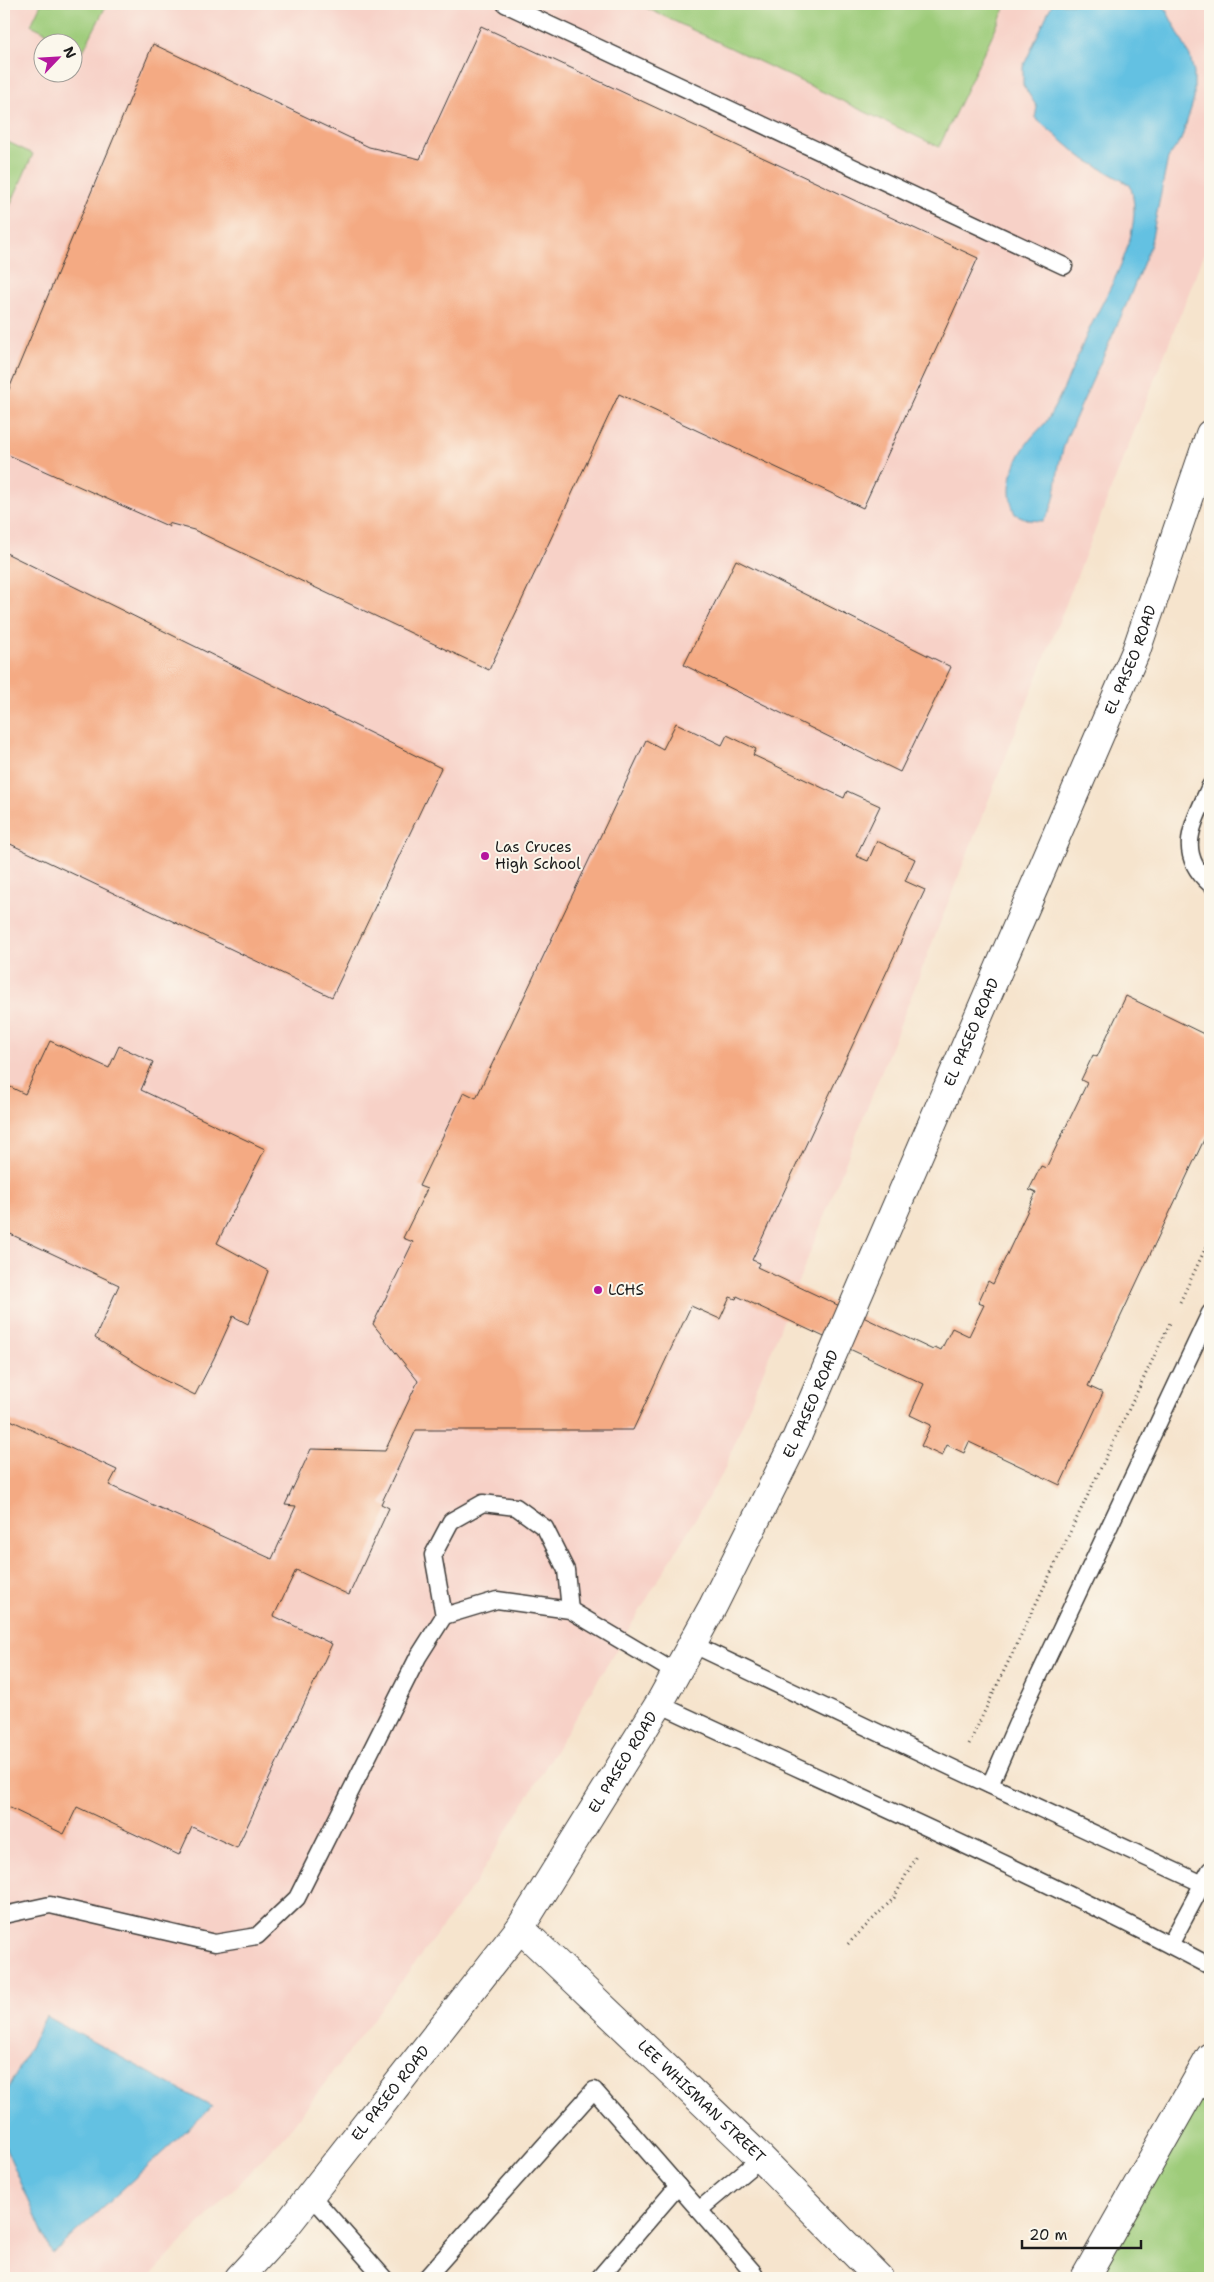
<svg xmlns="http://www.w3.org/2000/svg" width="1214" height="2282" font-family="'Shantell Sans',sans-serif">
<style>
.built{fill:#f7d1c7;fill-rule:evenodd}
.green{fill:#9ecc7a;stroke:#5d744b}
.water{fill:#63c1e2;stroke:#406e7f}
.building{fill:#f4aa83}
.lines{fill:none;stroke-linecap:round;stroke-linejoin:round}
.service-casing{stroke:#3d3a37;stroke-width:19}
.minor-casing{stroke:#3d3a37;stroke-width:30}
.secondary-casing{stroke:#3d3a37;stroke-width:30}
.path{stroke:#3d3a37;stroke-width:3;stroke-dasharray:1 4;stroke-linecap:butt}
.service{stroke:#fff;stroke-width:16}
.minor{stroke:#fff;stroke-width:28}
.secondary{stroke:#fff;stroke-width:28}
.poi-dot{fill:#b5179e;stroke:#fbf7ec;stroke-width:2}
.labels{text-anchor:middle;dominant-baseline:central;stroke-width:4;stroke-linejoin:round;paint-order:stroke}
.street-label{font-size:15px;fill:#1c1c1c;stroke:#fbf7ec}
.poi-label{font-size:15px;fill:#1c1c1c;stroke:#fbf7ec;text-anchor:start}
</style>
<rect width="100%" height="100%" fill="#fbf7ec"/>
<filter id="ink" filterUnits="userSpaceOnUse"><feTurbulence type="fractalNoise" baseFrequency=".02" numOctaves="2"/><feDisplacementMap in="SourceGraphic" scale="10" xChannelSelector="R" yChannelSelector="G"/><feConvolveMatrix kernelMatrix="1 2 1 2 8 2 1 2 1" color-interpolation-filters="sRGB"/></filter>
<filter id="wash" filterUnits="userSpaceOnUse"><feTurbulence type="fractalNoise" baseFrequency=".0096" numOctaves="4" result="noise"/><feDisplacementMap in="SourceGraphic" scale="20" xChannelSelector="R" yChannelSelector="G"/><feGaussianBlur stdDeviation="1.12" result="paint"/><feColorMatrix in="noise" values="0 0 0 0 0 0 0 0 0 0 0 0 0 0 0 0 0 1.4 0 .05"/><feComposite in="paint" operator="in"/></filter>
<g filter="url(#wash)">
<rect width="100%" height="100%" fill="#f6e4cd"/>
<path class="built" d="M4 4H1210V239L723 1473 476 1882 288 2132 148 2278H4ZM42 42H72V72H42Z"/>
<g class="green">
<path d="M41 4H107L83 51 73 46 72 42H66L31 25Z"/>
<path d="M638 4H1007L939 147Z"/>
<path d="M4 140 33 154 4 219Z"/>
<path d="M1210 2059V2278H1091Z"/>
</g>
<g class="water">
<path d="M1052 4H1163L1190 56 1194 73V99L1181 140 1168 158 1150 247 1127 303 1067 437C1064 445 1062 453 1060 460 1055 482 1058 504 1043 521L1029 520 1015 514C1003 487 1014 459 1032 437 1037 431 1045 425 1049 417 1064 391 1075 362 1087 334 1106 292 1147 234 1130 185L1081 157 1035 118 1037 107 1023 85V67Z"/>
<path d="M46 2016 212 2107 52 2254 4 2144V2097Z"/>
</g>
<g id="blocks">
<g class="building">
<path d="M481 26 978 258 863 508 619 394 489 670 194 530 168 523 170 527 4 453V401L153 44 369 147 420 159Z"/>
<path d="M4 552 441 768 332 997 4 841Z"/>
<path d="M736 560 951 667 900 772 684 665Z"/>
<path d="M676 723 722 745 727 735 756 749 753 755 844 798 847 791 880 806 856 856 868 861 877 841 915 859 905 881 925 890 752 1260 760 1263 757 1267 933 1350 935 1347 941 1350 952 1328 969 1336 984 1305 978 1303 988 1281 993 1284 1036 1193 1029 1190 1041 1166 1046 1168 1087 1083 1081 1080 1093 1055 1097 1057 1126 996 1210 1037V1127L1088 1386 1103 1393 1060 1485 969 1442 964 1453 947 1445 942 1456 921 1446 931 1425 910 1415 924 1384 737 1296 736 1299 730 1297 720 1319 691 1306 633 1430H416L381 1504 389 1508 349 1595 296 1570 274 1616 332 1644 237 1848 192 1827 179 1855 77 1807 64 1834 4 1805V1417L117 1470 109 1485 272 1559 296 1506 285 1505 311 1449 385 1451 418 1381 373 1324 413 1242 403 1238 427 1189 419 1186 464 1092 476 1098 646 740 663 749Z"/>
<path d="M50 1041 109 1068 119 1046 153 1062 141 1090 265 1149 217 1243 268 1271 248 1324 233 1316 214 1358 195 1395 160 1378 95 1338 119 1285 4 1231V1084L25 1094Z"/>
</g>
</g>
</g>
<g filter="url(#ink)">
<use href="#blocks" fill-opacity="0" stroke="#3d3a37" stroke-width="1"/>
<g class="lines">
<defs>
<g id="service">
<path d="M505 4 1064 266"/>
<path d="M1210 786C1194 823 1174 852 1210 884"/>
<path d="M444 1616 433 1555 451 1521 483 1503 516 1507 545 1528 566 1570 570 1610"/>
<path d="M692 1644 957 1770 1203 1884"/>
<path d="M659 1704C843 1790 1030 1871 1210 1966"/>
<path d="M990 1785 1021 1714 1210 1313"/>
<path d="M4 1915 50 1905 215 1943 257 1936 297 1898 418 1657 444 1616 497 1600 570 1610 676 1673"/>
<path d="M1170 1945 1210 1870"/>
<path d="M310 2194 384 2278"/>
<path d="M699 2210 761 2158"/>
<path d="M426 2278 594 2090 754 2273 750 2278"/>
<path d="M599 2278 678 2186"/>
</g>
<g id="minor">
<path id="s1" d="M520 1928 761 2158 879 2278"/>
<path d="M1085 2278 1210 2057"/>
</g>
<g id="secondary">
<path id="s2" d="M239 2278 283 2230 520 1928 659 1704 713 1606 796 1439 1136 651 1210 434"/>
</g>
</defs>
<use href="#service" class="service-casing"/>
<use href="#minor" class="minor-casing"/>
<use href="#secondary" class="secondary-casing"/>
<g class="path">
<path d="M1180 1302 1210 1239"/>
<path d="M969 1744 1171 1321"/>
<path d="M848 1944 894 1898 917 1854"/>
</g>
<use href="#service" class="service"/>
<use href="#minor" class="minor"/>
<use href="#secondary" class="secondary"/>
</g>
</g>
<g class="poi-dot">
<circle cx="485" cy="856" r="5"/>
<circle cx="598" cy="1290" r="5"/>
</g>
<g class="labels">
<g class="street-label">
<text stroke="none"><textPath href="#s2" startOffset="1859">EL PASEO ROAD</textPath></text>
<text stroke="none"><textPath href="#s2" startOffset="1454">EL PASEO ROAD</textPath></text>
<text stroke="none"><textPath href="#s2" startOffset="1049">EL PASEO ROAD</textPath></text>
<text stroke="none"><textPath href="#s2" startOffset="644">EL PASEO ROAD</textPath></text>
<text stroke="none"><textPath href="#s2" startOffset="239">EL PASEO ROAD</textPath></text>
<text stroke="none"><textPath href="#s1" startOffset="251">LEE WHISMAN STREET</textPath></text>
</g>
<g class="poi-label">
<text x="495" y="847">Las Cruces<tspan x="495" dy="17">High School</tspan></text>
<text x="608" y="1290">LCHS</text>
</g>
</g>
<rect width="1214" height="2282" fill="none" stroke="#fbf7ec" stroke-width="20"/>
<g transform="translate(58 58) rotate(65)"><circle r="24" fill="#fbf7ec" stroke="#a29f99"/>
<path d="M0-4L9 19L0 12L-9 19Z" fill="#b5179e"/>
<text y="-8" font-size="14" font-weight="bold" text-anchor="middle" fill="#1c1c1c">N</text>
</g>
<path d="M1022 2240v8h119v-8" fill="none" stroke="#1c1c1c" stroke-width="2.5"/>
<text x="1029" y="2240" font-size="15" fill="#1c1c1c" stroke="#fbf7ec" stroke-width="4" paint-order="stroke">20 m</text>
</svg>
